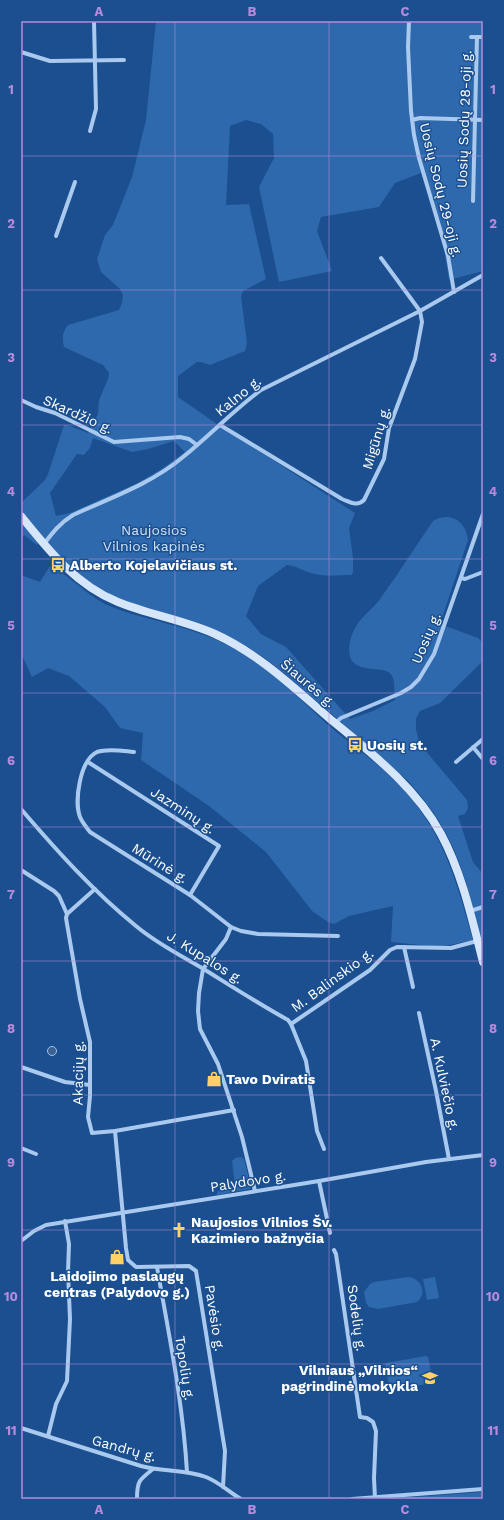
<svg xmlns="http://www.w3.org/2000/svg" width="504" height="1520" font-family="'Work Sans',sans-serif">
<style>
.green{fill:#2e69ad;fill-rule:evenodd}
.water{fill:#3c6290;stroke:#9cc4f0}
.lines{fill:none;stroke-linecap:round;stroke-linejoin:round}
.minor{stroke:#a9c9ee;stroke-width:4}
.secondary{stroke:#d6e6fa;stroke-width:8}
.grid{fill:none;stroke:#b68bdc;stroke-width:1;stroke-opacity:0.55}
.labels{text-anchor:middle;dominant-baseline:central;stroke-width:3;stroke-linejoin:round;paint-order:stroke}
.street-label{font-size:14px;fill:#fff;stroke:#1b4f8f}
.park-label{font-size:14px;fill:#cfe3fa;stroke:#1b4f8f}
.poi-label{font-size:14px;font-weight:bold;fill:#fff;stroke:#1b4f8f;text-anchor:start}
.neatline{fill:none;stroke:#b68bdc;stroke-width:1.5}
.grid-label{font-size:13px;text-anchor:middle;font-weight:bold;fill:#b68bdc}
</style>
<rect width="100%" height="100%" fill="#1b4f8f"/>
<g class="green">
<path d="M156 21H483V271L449 280 442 237 421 173 395 183 379 207 321 217 317 231 332 271 279 282 259 187 274 158 273 134 261 124 246 120 230 126 226 205 249 204 266 279 243 291 241 296 247 343 245 351 210 365 201 362H197L178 376V397L217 424 355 513 349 528 353 558V573L351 575C339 575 326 577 315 574 305 572 297 566 287 565L258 586 246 616 261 634 286 647 350 719 373 711 395 700C394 693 395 685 393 678 389 664 364 674 353 662 346 654 350 638 354 630 360 617 372 610 380 599 398 574 415 547 433 521 450 511 466 521 468 540L440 624 478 638 483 643 482 662 440 703 420 711 416 719V729L418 738 424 749 467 800 468 808 465 814 458 816 473 862 483 874V947C473 909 465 869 447 835 437 816 423 798 409 782 378 754 346 726 314 699 291 679 268 658 242 644 198 619 147 613 104 591 68 573 44 540 21 509V503L45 480 48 474 64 425H67L88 433 98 414 99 400 108 379 109 373 103 365 64 347C62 339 62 332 68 325L119 310 122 303 123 295 120 289 101 272 97 259 105 235 113 225 132 177 146 120ZM93 438 132 452 148 449 174 441 185 452 163 468 138 483 70 513 56 516 50 493 77 454 84 455 90 448Z"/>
<path d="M21 522 38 543 37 545 24 535 21 541Z"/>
<path d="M50 566C71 576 86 595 107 605 145 621 188 625 225 644 263 662 296 695 327 724 349 743 373 759 394 780 443 828 455 877 473 940L440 947 391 942 393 906 349 916 334 924 328 922 312 911 266 852 209 806 141 760 143 733 120 728 105 707 69 676 48 668 32 677 21 653V575L40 582Z"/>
<path d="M241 1157 244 1159 251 1187 250 1189 217 1195V1193L218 1191 235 1186 232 1161 235 1158Z"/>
<path d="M408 1277C421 1278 428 1293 417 1302L378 1309 369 1307 366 1303 364 1292 370 1284 374 1282Z"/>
<path d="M435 1277 439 1298 427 1300 423 1279Z"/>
<path d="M426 1356 428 1357 433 1381 431 1383 392 1391 390 1390 385 1365 386 1363Z"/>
<path d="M483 1492V1499H386Z"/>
</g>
<circle class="water" cx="52" cy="1051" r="4.5"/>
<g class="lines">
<g class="minor">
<path d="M409 21 408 47 411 111 414 135 419 158 448 256 454 292"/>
<path d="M471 37H483"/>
<path d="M21 52 50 61 124 60"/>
<path d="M412 120 420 118 483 120"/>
<path d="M90 131 96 109 94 21"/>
<path d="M473 201 477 37"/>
<path d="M56 236 75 182"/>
<path d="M21 400 36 407 55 413 114 442 180 437 189 439 197 445"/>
<path d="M220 425 342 499C350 502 357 507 364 500L384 459 389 428 415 359 422 322 420 311 381 258"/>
<path d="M44 544C53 532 60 523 73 515 110 498 151 484 183 457 210 435 234 410 261 390L420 311 483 275"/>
<path d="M461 578 465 579 483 572"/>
<path d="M335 723 341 718 401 693 411 687 419 679 434 654 483 514"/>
<path d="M473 747 483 759"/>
<path d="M134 752C123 751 108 748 97 752 80 760 74 801 80 817 82 822 86 827 90 832L190 895 231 927 241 931 258 934 338 936"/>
<path d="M88 762 219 846 190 895"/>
<path d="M456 762 483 739"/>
<path d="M21 809C57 851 93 891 136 926 156 943 180 955 202 968 231 986 259 1004 288 1020L291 1024 306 1061 317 1131 324 1149"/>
<path d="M21 870 54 891 59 896 67 914 66 918 67 924 80 999 90 1042V1096L88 1117 92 1133 115 1131 234 1110"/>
<path d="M470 911 483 907"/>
<path d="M67 914 95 889"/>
<path d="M231 927 226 939 203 969 199 993 198 1011 200 1029 218 1064 242 1137 255 1191"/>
<path d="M404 947 413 987"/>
<path d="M419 1013 436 1091 449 1159"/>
<path d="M291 1024 370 970 390 950 397 947 451 948 477 941"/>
<path d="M21 1067 65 1082 90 1085"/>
<path d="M115 1131 126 1248 128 1260 136 1267 189 1266 196 1271 225 1451 223 1487"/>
<path d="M21 1148 36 1154"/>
<path d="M319 1181 330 1233"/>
<path d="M21 1241 34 1231 46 1225 319 1181 426 1162 483 1155"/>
<path d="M334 1250 336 1254 360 1417 367 1418 373 1422 376 1431 374 1478 375 1499"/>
<path d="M157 1267C169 1335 183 1403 187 1472"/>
<path d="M21 1428 141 1466C162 1472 185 1469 206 1477 219 1482 229 1492 241 1499"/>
<path d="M48 1436 56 1404 67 1381 70 1319 68 1272 69 1244 65 1221"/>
<path d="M137 1499C137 1481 139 1480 153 1469"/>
<path d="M352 1499 483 1489"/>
</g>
<path class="secondary" d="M21 516C49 551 76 585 118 602 150 615 184 620 215 634 259 654 293 687 329 718 370 752 415 786 441 834 462 873 472 919 483 962"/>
</g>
<path class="grid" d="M175 21V1499M329 21V1499M21 156H483M21 290H483M21 425H483M21 559H483M21 693H483M21 827H483M21 961H483M21 1095H483M21 1230H483M21 1364H483"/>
<defs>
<symbol id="bus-bare" viewBox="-9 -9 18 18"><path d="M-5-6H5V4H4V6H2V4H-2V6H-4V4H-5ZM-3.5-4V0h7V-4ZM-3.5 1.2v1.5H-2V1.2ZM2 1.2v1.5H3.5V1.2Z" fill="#ffd166" stroke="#1b4f8f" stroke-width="2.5" paint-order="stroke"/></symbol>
<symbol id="shop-bare" viewBox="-9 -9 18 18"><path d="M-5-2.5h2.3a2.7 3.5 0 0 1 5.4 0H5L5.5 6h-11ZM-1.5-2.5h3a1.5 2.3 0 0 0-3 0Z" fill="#ffd166" stroke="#1b4f8f" stroke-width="2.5" paint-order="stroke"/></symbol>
<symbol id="church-bare" viewBox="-9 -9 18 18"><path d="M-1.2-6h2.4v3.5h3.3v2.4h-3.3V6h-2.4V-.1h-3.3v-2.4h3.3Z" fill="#ffd166" stroke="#1b4f8f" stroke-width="2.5" paint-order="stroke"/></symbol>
<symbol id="school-bare" viewBox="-9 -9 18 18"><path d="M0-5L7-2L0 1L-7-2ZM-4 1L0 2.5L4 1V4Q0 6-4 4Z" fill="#ffd166" stroke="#1b4f8f" stroke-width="2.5" paint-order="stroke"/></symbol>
</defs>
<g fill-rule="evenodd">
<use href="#bus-bare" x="47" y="554" width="22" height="22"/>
<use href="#bus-bare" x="344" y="734" width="22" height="22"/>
<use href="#shop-bare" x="203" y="1068" width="22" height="22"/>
<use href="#church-bare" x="168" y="1219" width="22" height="22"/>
<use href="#shop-bare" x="106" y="1246" width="22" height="22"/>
<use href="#school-bare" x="419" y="1367" width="22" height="22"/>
</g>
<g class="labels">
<g class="street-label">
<text transform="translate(464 119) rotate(-88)">Uosių Sodų 28-oji g.</text>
<text transform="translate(441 190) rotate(76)">Uosių Sodų 29-oji g.</text>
<text transform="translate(238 396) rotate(-39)">Kalno g.</text>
<text transform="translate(78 414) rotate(24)">Skardžio g.</text>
<text transform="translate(376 438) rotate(-73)">Migūnų g.</text>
<text transform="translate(426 638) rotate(-67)">Uosių g.</text>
<text transform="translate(308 683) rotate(40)">Šiaurės g.</text>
<text transform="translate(183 810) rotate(33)">Jazminų g.</text>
<text transform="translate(160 863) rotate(32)">Mūrinė g.</text>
<text transform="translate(205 957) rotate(32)">J. Kupalos g.</text>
<text transform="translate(332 980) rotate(-36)">M. Balinskio g.</text>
<text transform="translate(78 1073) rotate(-89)">Akacijų g.</text>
<text transform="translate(445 1084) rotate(78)">A. Kulviečio g.</text>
<text transform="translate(248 1181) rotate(-9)">Palydovo g.</text>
<text transform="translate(215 1318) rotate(81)">Pavėsio g.</text>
<text transform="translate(357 1318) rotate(82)">Sodelių g.</text>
<text transform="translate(185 1368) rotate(81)">Topolių g.</text>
<text transform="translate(124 1448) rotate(15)">Gandrų g.</text>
</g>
<g class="park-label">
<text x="154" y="530">Naujosios<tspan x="154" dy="16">Vilnios kapinės</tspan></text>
</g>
<g class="poi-label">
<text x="70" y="565">Alberto Kojelavičiaus st.</text>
<text x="367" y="745">Uosių st.</text>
<text x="226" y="1079">Tavo Dviratis</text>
<text x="191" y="1222">Naujosios Vilnios Šv.<tspan x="191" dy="16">Kazimiero bažnyčia</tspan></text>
<text x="117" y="1276" text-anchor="middle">Laidojimo paslaugų<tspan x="117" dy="16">centras (Palydovo g.)</tspan></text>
<text x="418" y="1370" text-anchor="end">Vilniaus „Vilnios“<tspan x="418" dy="16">pagrindinė mokykla</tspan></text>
</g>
</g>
<rect width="504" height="1520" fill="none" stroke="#1b4f8f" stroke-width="44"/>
<rect x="22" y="22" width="460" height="1476" class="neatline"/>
<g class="grid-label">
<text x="99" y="16">A</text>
<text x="252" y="16">B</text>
<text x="405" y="16">C</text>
<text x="11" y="94">1</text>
<text x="493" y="94">1</text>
<text x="11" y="228">2</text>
<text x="493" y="228">2</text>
<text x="11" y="362">3</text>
<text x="493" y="362">3</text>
<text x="11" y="496">4</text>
<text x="493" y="496">4</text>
<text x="11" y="630">5</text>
<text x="493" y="630">5</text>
<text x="11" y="765">6</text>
<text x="493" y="765">6</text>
<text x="11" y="899">7</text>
<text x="493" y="899">7</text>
<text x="11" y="1033">8</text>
<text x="493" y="1033">8</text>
<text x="11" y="1167">9</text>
<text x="493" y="1167">9</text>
<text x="11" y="1301">10</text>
<text x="493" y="1301">10</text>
<text x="11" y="1435">11</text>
<text x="493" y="1435">11</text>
<text x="99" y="1514">A</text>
<text x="252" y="1514">B</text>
<text x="405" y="1514">C</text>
</g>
</svg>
